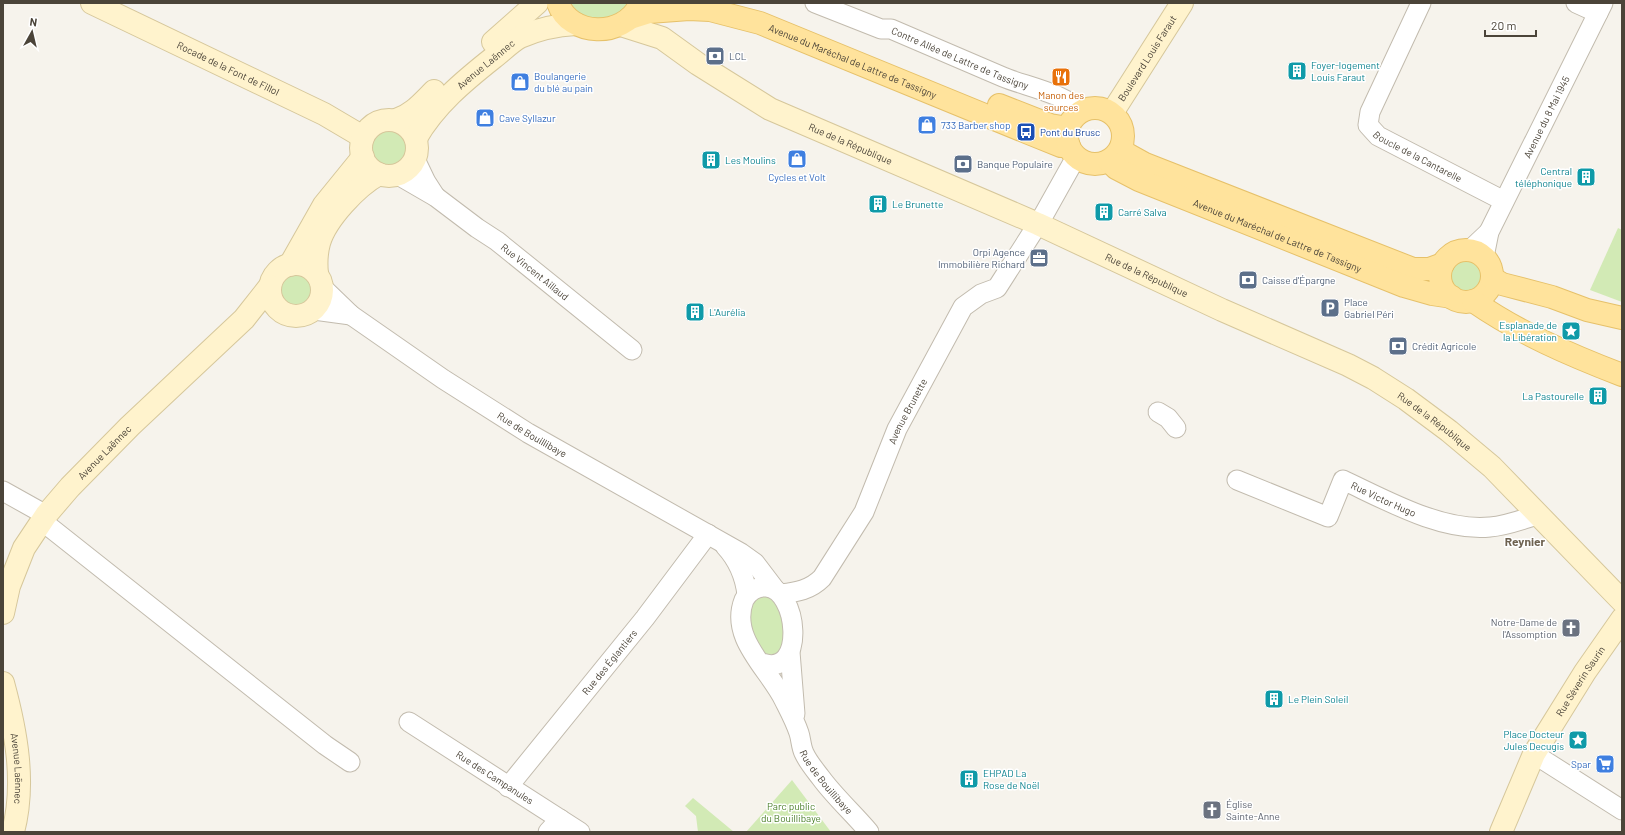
<svg xmlns="http://www.w3.org/2000/svg" width="1625" height="835" font-family="Barlow,sans-serif">
<style>
.green{fill:#d2eab5}
.lines{fill:none;stroke-linecap:round;stroke-linejoin:round}
.street-casing{stroke:#c2bbae;stroke-width:21}
.secondary-casing{stroke:#d6c79b;stroke-width:24}
.primary-casing{stroke:#e6c16a;stroke-width:24}
.street{stroke:#fff;stroke-width:19}
.secondary{stroke:#fff3cd;stroke-width:22}
.primary{stroke:#ffe39c;stroke-width:22}
.labels{text-anchor:middle;dominant-baseline:central;stroke-width:3;stroke-linejoin:round;paint-order:stroke}
.service-label{font-size:10px;fill:#4e5e75;stroke:#fff;text-anchor:start}
.street-label{font-size:10px;fill:#4b4439;stroke:#fff}
.culture-label{font-size:10px;fill:#0d838f;stroke:#fff;text-anchor:start}
.shop-label{font-size:10px;fill:#366cbe;stroke:#fff;text-anchor:start}
.food-label{font-size:10px;fill:#c56008;stroke:#fff}
.transit-label{font-size:10px;fill:#164399;stroke:#fff;text-anchor:start}
.worship-label{font-size:10px;fill:#5b616d;stroke:#fff;text-anchor:end}
.park-label{font-size:10px;fill:#4a7f2a;stroke:#fff}
.quarter-label{font-size:12px;font-weight:bold;fill:#6e6250;stroke:#fff}
</style>
<rect width="100%" height="100%" fill="#f6f3ec"/>
<g class="green">
<path d="M558 3H640L606 30Z"/>
<path d="M388 120C393 121 399 122 403 124 409 126 411 131 413 136 421 153 414 166 398 175L372 170 363 157C366 136 364 124 388 120Z"/>
<path d="M1618 228 1622 230V302L1590 290Z"/>
<path d="M1462 251 1489 264C1495 280 1489 295 1472 300 1468 301 1464 302 1460 301 1448 297 1436 281 1442 269 1447 259 1451 254 1462 251Z"/>
<path d="M298 264 312 269 322 296C311 325 269 323 272 289 273 270 281 268 298 264Z"/>
<path d="M774 593 788 633 778 655 764 654C748 630 745 622 755 594Z"/>
<path d="M792 780 831 832H746Z"/>
<path d="M693 798 734 832H698L696 816 685 806Z"/>
</g>
<g class="lines">
<defs>
<g id="street">
<path id="s1" d="M815 3 881 29H891C928 45 965 61 1003 77 1024 86 1068 94 1080 112"/>
<path id="s2" d="M1421 3 1370 112 1368 125 1378 136 1504 201"/>
<path d="M1576 3 1598 13"/>
<path d="M415 159 426 182 435 196"/>
<path id="s3" d="M398 175 436 197 477 228 497 241 632 350"/>
<path d="M1470 250 1489 232"/>
<path id="s4" d="M1484 257 1489 232 1603 3"/>
<path id="s5" d="M323 288 351 315 443 379 528 433 741 553 755 563 774 588"/>
<path d="M314 310 351 315"/>
<path d="M1158 412 1168 418 1176 428"/>
<path id="s6" d="M1237 480 1328 517 1343 480C1386 500 1442 532 1490 527 1506 526 1521 520 1537 515"/>
<path d="M3 491 46 515"/>
<path d="M42 521 325 745 350 762"/>
<path d="M725 546C737 559 745 577 747 595"/>
<path id="s7" d="M781 594C797 592 810 590 822 578L864 512 897 429 963 307 981 294 997 288 1043 216 1076 157"/>
<path d="M790 652 795 714"/>
<path id="s8" d="M762 663C807 678 798 588 766 587 757 586 748 592 744 600 729 638 769 669 784 700 789 710 795 721 799 733 801 739 801 747 804 753 808 762 815 770 821 778 835 797 854 814 869 832"/>
<path id="s9" d="M409 722 580 832"/>
<path d="M1534 754 1622 810"/>
<path id="s10" d="M508 787 645 618 708 534"/>
<path d="M548 832 560 819"/>
</g>
<g id="secondary">
<path id="s11" d="M92 3 324 114 363 137"/>
<path id="s12" d="M621 25 662 38 698 64 770 109 1038 224 1222 310 1348 365 1373 378 1406 399 1449 431 1492 467 1622 601"/>
<path d="M493 42 537 3"/>
<path id="s13" d="M1112 113 1182 3"/>
<circle cx="389" cy="148" r="28"/>
<path d="M396 120C412 115 422 103 434 91"/>
<path id="s14" d="M416 138C435 105 464 81 493 58 502 51 511 42 520 37 538 29 556 25 576 24"/>
<circle cx="296" cy="290" r="26"/>
<path d="M290 265 324 205 363 157"/>
<path d="M317 274C316 264 316 254 319 243 326 219 357 186 379 174"/>
<path id="s15" d="M3 613 9 586 24 548 46 515 70 487 130 426 244 319 270 286"/>
<path id="s16" d="M3 683C16 731 26 783 13 832"/>
<path id="s17" d="M1501 832 1534 754 1585 672 1622 619"/>
</g>
<g id="primary">
<path d="M558 3C570 37 623 38 639 6"/>
<path id="s18" d="M630 18 649 12 689 9 710 10 760 23 1026 132 1061 146H1069"/>
<path d="M999 105 1050 125 1068 128"/>
<circle cx="1095" cy="136" r="28"/>
<path d="M1121 148 1127 154 1145 164 1413 269H1429L1443 264"/>
<path id="s19" d="M1109 161 1116 168 1139 180 1404 286 1432 294 1452 297"/>
<circle cx="1466" cy="276" r="26"/>
<path d="M1492 278 1502 284 1552 297 1587 310 1622 318"/>
<path d="M1473 301C1519 333 1570 355 1622 375"/>
</g>
</defs>
<use href="#street" class="street-casing"/>
<use href="#secondary" class="secondary-casing"/>
<use href="#primary" class="primary-casing"/>
<use href="#street" class="street"/>
<use href="#secondary" class="secondary"/>
<use href="#primary" class="primary"/>
</g>
<defs>
<symbol id="bank-square" viewBox="-11 -11 22 22"><rect x="-9" y="-9" width="18" height="18" rx="4" fill="#5c6f8a" stroke="#fff"/><path d="M-6-4H6V4H-6ZM0-2.3a2.3 2.3 0 1 0 0 4.6a2.3 2.3 0 1 0 0-4.6Z" fill="#fff"/></symbol>
<symbol id="building-square" viewBox="-11 -11 22 22"><rect x="-9" y="-9" width="18" height="18" rx="4" fill="#0f9aa8" stroke="#fff"/><path d="M-4-6H4V6H1V3H-1V6H-4ZM-2.5-4.3h1.7v1.8h-1.7ZM.8-4.3h1.7v1.8H.8ZM-2.5-1h1.7V.8h-1.7ZM.8-1h1.7V.8H.8Z" fill="#fff"/></symbol>
<symbol id="restaurant-square" viewBox="-11 -11 22 22"><rect x="-9" y="-9" width="18" height="18" rx="4" fill="#e8710a" stroke="#fff"/><path d="M-5-6h1v4h1v-4h1v4h1v-4h1v5L-1.5 .5V6h-2V.5L-5-1ZM5-6V6H3V1.5H1.5Q1.5-4 5-6Z" fill="#fff"/></symbol>
<symbol id="shop-square" viewBox="-11 -11 22 22"><rect x="-9" y="-9" width="18" height="18" rx="4" fill="#3f7fe0" stroke="#fff"/><path d="M-5-2.5h2.3a2.7 3.5 0 0 1 5.4 0H5L5.5 6h-11ZM-1.5-2.5h3a1.5 2.3 0 0 0-3 0Z" fill="#fff"/></symbol>
<symbol id="bus-square" viewBox="-11 -11 22 22"><rect x="-9" y="-9" width="18" height="18" rx="4" fill="#1a4fb4" stroke="#fff"/><path d="M-5-6H5V4H4V6H2V4H-2V6H-4V4H-5ZM-3.5-4V0h7V-4ZM-3.5 1.2v1.5H-2V1.2ZM2 1.2v1.5H3.5V1.2Z" fill="#fff"/></symbol>
<symbol id="office-square" viewBox="-11 -11 22 22"><rect x="-9" y="-9" width="18" height="18" rx="4" fill="#5c6f8a" stroke="#fff"/><path d="M-6-3h4V-5.5h4V-3h4V5H-6ZM-1-4.5V-3h2v-1.5ZM-6 0V1H6V0Z" fill="#fff"/></symbol>
<symbol id="parking-square" viewBox="-11 -11 22 22"><rect x="-9" y="-9" width="18" height="18" rx="4" fill="#5c6f8a" stroke="#fff"/><path d="M-3.5-5.5H1a3.5 3.5 0 0 1 0 7H-1V5.5H-3.5ZM-1-3.4V-.6H.8a1.4 1.4 0 0 0 0-2.8Z" fill="#fff"/></symbol>
<symbol id="sight-square" viewBox="-11 -11 22 22"><rect x="-9" y="-9" width="18" height="18" rx="4" fill="#0f9aa8" stroke="#fff"/><path d="M0-6L1.8-2.2L6-1.7L2.9 1.2L3.7 5.4L0 3.3L-3.7 5.4L-2.9 1.2L-6-1.7L-1.8-2.2Z" fill="#fff"/></symbol>
<symbol id="church-square" viewBox="-11 -11 22 22"><rect x="-9" y="-9" width="18" height="18" rx="4" fill="#6b7280" stroke="#fff"/><path d="M-1.2-6h2.4v3.5h3.3v2.4h-3.3V6h-2.4V-.1h-3.3v-2.4h3.3Z" fill="#fff"/></symbol>
<symbol id="supermarket-square" viewBox="-11 -11 22 22"><rect x="-9" y="-9" width="18" height="18" rx="4" fill="#3f7fe0" stroke="#fff"/><path d="M-6-5.5h2.5l.6 2H6L4.5 2H-2.5L-4.4-4H-6ZM-1.5 3.2a1.3 1.3 0 1 0 .1 0ZM3 3.2a1.3 1.3 0 1 0 .1 0Z" fill="#fff"/></symbol>
</defs>
<g fill-rule="evenodd">
<use href="#bank-square" x="704" y="45" width="22" height="22"/>
<use href="#building-square" x="1286" y="60" width="22" height="22"/>
<use href="#restaurant-square" x="1050" y="66" width="22" height="22"/>
<use href="#shop-square" x="509" y="71" width="22" height="22"/>
<use href="#shop-square" x="474" y="107" width="22" height="22"/>
<use href="#shop-square" x="916" y="114" width="22" height="22"/>
<use href="#bus-square" x="1015" y="121" width="22" height="22"/>
<use href="#shop-square" x="786" y="148" width="22" height="22"/>
<use href="#building-square" x="700" y="149" width="22" height="22"/>
<use href="#bank-square" x="952" y="153" width="22" height="22"/>
<use href="#building-square" x="1575" y="166" width="22" height="22"/>
<use href="#building-square" x="867" y="193" width="22" height="22"/>
<use href="#building-square" x="1093" y="201" width="22" height="22"/>
<use href="#office-square" x="1028" y="247" width="22" height="22"/>
<use href="#bank-square" x="1237" y="269" width="22" height="22"/>
<use href="#parking-square" x="1319" y="297" width="22" height="22"/>
<use href="#building-square" x="684" y="301" width="22" height="22"/>
<use href="#sight-square" x="1560" y="320" width="22" height="22"/>
<use href="#bank-square" x="1387" y="335" width="22" height="22"/>
<use href="#building-square" x="1587" y="385" width="22" height="22"/>
<use href="#church-square" x="1560" y="617" width="22" height="22"/>
<use href="#building-square" x="1263" y="688" width="22" height="22"/>
<use href="#sight-square" x="1567" y="729" width="22" height="22"/>
<use href="#supermarket-square" x="1594" y="753" width="22" height="22"/>
<use href="#building-square" x="958" y="768" width="22" height="22"/>
<use href="#church-square" x="1201" y="799" width="22" height="22"/>
</g>
<g class="labels">
<g class="service-label">
<text x="729" y="56">LCL</text>
<text x="977" y="164">Banque Populaire</text>
<text x="1025" y="252" text-anchor="end">Orpi Agence<tspan x="1025" dy="12">Immobilière Richard</tspan></text>
<text x="1262" y="280">Caisse d'Épargne</text>
<text x="1344" y="302">Place<tspan x="1344" dy="12">Gabriel Péri</tspan></text>
<text x="1412" y="346">Crédit Agricole</text>
</g>
<g class="street-label">
<text stroke="none"><textPath href="#s1" startOffset="156">Contre Allée de Lattre de Tassigny</textPath></text>
<text stroke="none"><textPath href="#s13" startOffset="65">Boulevard Louis Faraut</textPath></text>
<text stroke="none"><textPath href="#s18" startOffset="233">Avenue du Maréchal de Lattre de Tassigny</textPath></text>
<text stroke="none"><textPath href="#s14" startOffset="102">Avenue Laënnec</textPath></text>
<text stroke="none"><textPath href="#s11" startOffset="151">Rocade de la Font de Fillol</textPath></text>
<text stroke="none"><textPath href="#s4" startOffset="154">Avenue du 8 Mai 1945</textPath></text>
<text stroke="none"><textPath href="#s12" startOffset="260">Rue de la République</textPath></text>
<text stroke="none"><textPath href="#s2" startOffset="193">Boucle de la Cantarelle</textPath></text>
<text stroke="none"><textPath href="#s19" startOffset="185">Avenue du Maréchal de Lattre de Tassigny</textPath></text>
<text stroke="none"><textPath href="#s3" startOffset="168">Rue Vincent Aillaud</textPath></text>
<text stroke="none"><textPath href="#s12" startOffset="584">Rue de la République</textPath></text>
<text stroke="none"><textPath href="#s7" startOffset="233">Avenue Brunette</textPath></text>
<text stroke="none"><textPath href="#s12" startOffset="908">Rue de la République</textPath></text>
<text stroke="none"><textPath href="#s5" startOffset="256">Rue de Bouillibaye</textPath></text>
<text stroke="none"><textPath href="#s15" startOffset="194">Avenue Laënnec</textPath></text>
<text stroke="none"><textPath href="#s6" startOffset="183">Rue Victor Hugo</textPath></text>
<text stroke="none"><textPath href="#s10" startOffset="161">Rue des Églantiers</textPath></text>
<text stroke="none"><textPath href="#s17" startOffset="171">Rue Séverin Saurin</textPath></text>
<text stroke="none"><textPath href="#s16" startOffset="87">Avenue Laënnec</textPath></text>
<text stroke="none"><textPath href="#s9" startOffset="102">Rue des Campanules</textPath></text>
<text stroke="none"><textPath href="#s8" startOffset="343">Rue de Bouillibaye</textPath></text>
</g>
<g class="culture-label">
<text x="1311" y="65">Foyer-logement<tspan x="1311" dy="12">Louis Faraut</tspan></text>
<text x="725" y="160">Les Moulins</text>
<text x="1572" y="171" text-anchor="end">Central<tspan x="1572" dy="12">téléphonique</tspan></text>
<text x="892" y="204">Le Brunette</text>
<text x="1118" y="212">Carré Salva</text>
<text x="709" y="312">L'Aurélia</text>
<text x="1557" y="325" text-anchor="end">Esplanade de<tspan x="1557" dy="12">la Libération</tspan></text>
<text x="1584" y="396" text-anchor="end">La Pastourelle</text>
<text x="1288" y="699">Le Plein Soleil</text>
<text x="1564" y="734" text-anchor="end">Place Docteur<tspan x="1564" dy="12">Jules Decugis</tspan></text>
<text x="983" y="773">EHPAD La<tspan x="983" dy="12">Rose de Noël</tspan></text>
</g>
<g class="shop-label">
<text x="534" y="76">Boulangerie<tspan x="534" dy="12">du blé au pain</tspan></text>
<text x="499" y="118">Cave Syllazur</text>
<text x="941" y="125">733 Barber shop</text>
<text x="797" y="177" text-anchor="middle">Cycles et Volt</text>
<text x="1591" y="764" text-anchor="end">Spar</text>
</g>
<g class="food-label">
<text x="1061" y="95">Manon des<tspan x="1061" dy="12">sources</tspan></text>
</g>
<g class="transit-label">
<text x="1040" y="132">Pont du Brusc</text>
</g>
<g class="worship-label">
<text x="1557" y="622">Notre-Dame de<tspan x="1557" dy="12">l'Assomption</tspan></text>
<text x="1226" y="804" text-anchor="start">Église<tspan x="1226" dy="12">Sainte-Anne</tspan></text>
</g>
<g class="park-label">
<text x="791" y="806">Parc public<tspan x="791" dy="12">du Bouillibaye</tspan></text>
</g>
<g class="quarter-label">
<text x="1525" y="541">Reynier</text>
</g>
</g>
<rect width="1625" height="835" fill="none" stroke="#4b4439" stroke-width="8"/>
<g transform="translate(32 32) rotate(8)" stroke="#ffffff" stroke-width="3" paint-order="stroke">
<path d="M0-3L7 15L0 10L-7 15Z" fill="#4b4439"/>
<text y="-6" font-size="11" font-weight="bold" text-anchor="middle" fill="#4b4439">N</text>
</g>
<path d="M1485 30v6h51v-6" fill="none" stroke="#4b4439" stroke-width="2"/>
<text x="1491" y="30" font-size="12" fill="#4b4439" stroke="#ffffff" stroke-width="3" paint-order="stroke">20 m</text>
</svg>
